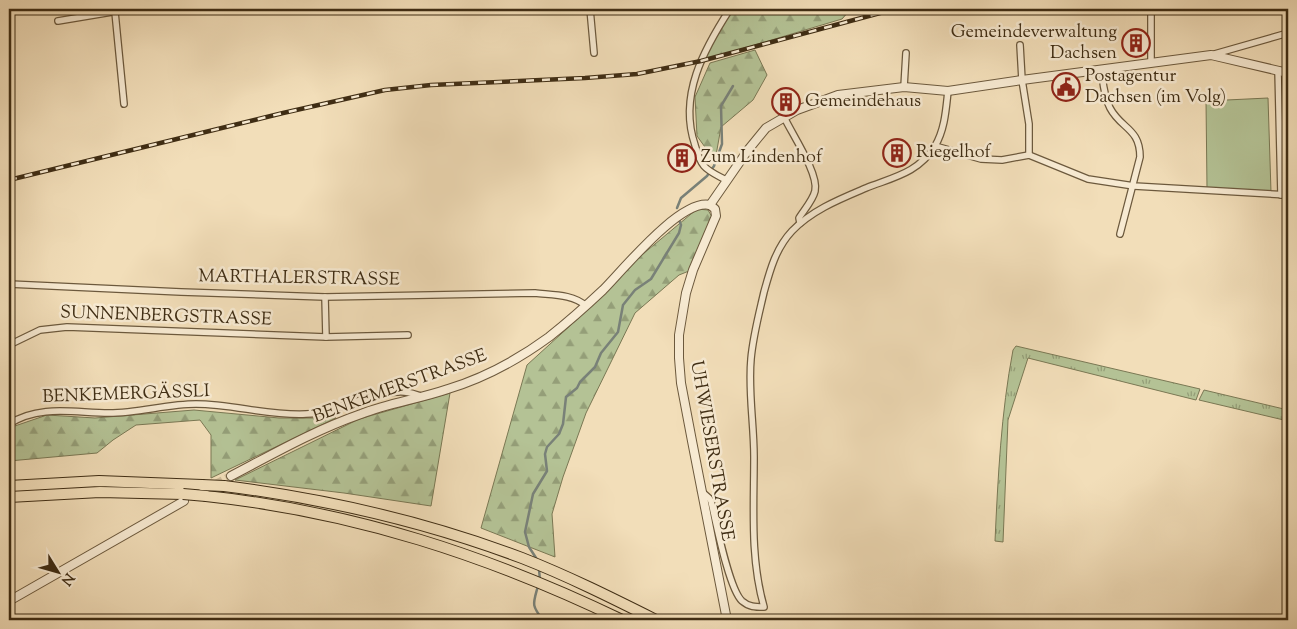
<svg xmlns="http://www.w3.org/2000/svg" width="1297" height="629" font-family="'Sorts Mill Goudy',serif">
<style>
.grass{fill:url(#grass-tufts);stroke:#7a7854}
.forest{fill:url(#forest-firs);stroke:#7a7854}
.pitch{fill:#b4c295;stroke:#7a7854}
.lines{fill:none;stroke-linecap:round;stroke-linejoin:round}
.stream{stroke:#798178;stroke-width:2.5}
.tertiary-tunnel{stroke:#cebb98;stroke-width:8;stroke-dasharray:8 4;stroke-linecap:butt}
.minor-casing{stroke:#6c593d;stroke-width:8}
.tertiary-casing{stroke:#6c593d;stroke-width:10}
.trunk-casing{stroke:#3f2d14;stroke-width:12}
.minor{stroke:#f7ead2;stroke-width:5.5}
.tertiary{stroke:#f7ead2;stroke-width:8}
.trunk{stroke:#f2deb9;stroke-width:10}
.rail-casing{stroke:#3f2d14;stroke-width:4.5}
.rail{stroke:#f7ead2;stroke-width:2.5;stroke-dasharray:8;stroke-linecap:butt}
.trunk-bridge-casing{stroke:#3f2d14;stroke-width:12;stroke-linecap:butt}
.trunk-bridge{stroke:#f2deb9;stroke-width:10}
.labels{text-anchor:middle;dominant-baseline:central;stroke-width:5;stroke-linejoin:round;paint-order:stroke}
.poi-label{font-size:18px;fill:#3f2d14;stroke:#f7ead2;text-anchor:start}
.street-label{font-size:18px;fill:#3f2d14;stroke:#f7ead2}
</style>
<defs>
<pattern id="grass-tufts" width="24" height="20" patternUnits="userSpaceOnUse" patternTransform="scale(1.25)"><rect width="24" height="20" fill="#b4c295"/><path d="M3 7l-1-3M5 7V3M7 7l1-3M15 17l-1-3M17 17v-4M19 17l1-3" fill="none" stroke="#949e78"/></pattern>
<pattern id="forest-firs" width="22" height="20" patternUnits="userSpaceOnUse" patternTransform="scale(1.25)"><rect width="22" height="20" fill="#b4c295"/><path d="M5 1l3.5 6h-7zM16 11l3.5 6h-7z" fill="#949e78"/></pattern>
</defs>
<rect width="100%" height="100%" fill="#f2deb9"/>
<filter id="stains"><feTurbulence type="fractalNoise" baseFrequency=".004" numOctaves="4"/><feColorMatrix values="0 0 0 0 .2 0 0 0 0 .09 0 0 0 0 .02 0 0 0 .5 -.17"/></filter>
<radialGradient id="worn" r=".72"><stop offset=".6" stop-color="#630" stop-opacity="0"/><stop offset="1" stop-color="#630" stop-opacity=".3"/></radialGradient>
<g class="grass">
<path d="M1016 346 1200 389 1196 400 1028 358 1008 420 1003 542 995 541C998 477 1001 413 1013 350Z"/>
<path d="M1204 390 1288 410V421L1199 400Z"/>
</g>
<g class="forest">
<path d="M730 9H851L842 19 701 61Z"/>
<path d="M755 50 767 75 753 100 721 127 715 161 697 136 695 97 710 63Z"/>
<path d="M697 209 708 210 712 217 689 271 679 275 635 313 586 413 563 477 552 514 555 557 481 528 527 365 595 303 643 254Z"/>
<path d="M450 393 431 506 344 493 235 480 359 419Z"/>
<path d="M194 410 279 418H336L211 478V435L200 420 136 425 113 440 97 453 9 461V428L47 415 95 418Z"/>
</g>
<path class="pitch" d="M1268 98 1271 192 1207 188 1206 101Z"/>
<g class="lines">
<g class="stream">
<path d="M759 13 764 9"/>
<path d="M677 208 681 198 707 176 714 166 722 144 721 106 733 86"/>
<path d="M538 561 529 547 525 532 533 494 547 471 545 454 547 447 559 434 563 424 566 397 577 388 580 382 595 367 601 353 618 332 623 305 635 290 651 279 679 233 681 225 679 220"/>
<path d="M539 569 540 581"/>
<path d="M538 586C533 604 531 605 543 620"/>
</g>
<path class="tertiary-tunnel" d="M194 495 231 476"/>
<defs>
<g id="minor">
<path d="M590 9 594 53"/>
<path d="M115 12 124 104"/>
<path d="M58 21 130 9"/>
<path d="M1020 45 1022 80 1029 124V155"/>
<path d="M1211 55 1288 33"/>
<path d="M1151 63V9"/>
<path d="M1101 69C1103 82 1104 97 1110 108 1121 129 1140 128 1140 157L1120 234"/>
<path d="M1278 70 1281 195"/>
<path d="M904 87 906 53"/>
<path d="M784 117C792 134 819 174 815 191 813 200 804 210 799 218L800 223"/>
<path d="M935 146 981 159 1002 160 1029 155 1088 179 1134 186 1288 195"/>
<path d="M726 180C719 176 709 172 704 166 699 160 697 152 695 145 678 96 704 49 730 9"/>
<path d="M9 284 181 292 325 297 535 293C552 295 573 294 586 306"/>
<path d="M325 297 326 337"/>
<path d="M9 345 40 330 67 327 326 337 408 335"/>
<path d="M9 424C40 404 75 413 109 413 139 413 167 404 196 404 233 404 269 416 306 414 338 413 366 393 398 392 406 391 414 394 421 396"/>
<path d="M701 491 709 498 711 501C716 522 729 589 742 601 749 607 755 607 764 607 750 558 754 507 754 457 754 424 748 391 751 359 753 336 759 314 764 292 770 270 776 248 792 231 812 210 840 199 866 188 894 177 918 173 935 146 945 129 946 109 948 91"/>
</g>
<g id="tertiary">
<path d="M710 205 748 150 766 128 797 110 838 95 904 87 948 91 1022 80 1211 55 1288 73"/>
<path d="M710 205 715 209 716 216 693 270 686 293 679 335V358L681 383 692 441 727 620"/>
<path d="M231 476C273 454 315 430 361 414 389 403 419 399 448 389 484 378 519 359 549 337 568 322 586 306 603 290 623 270 681 198 710 205"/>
<path d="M9 601 184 501"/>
</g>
<g id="trunk">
<path d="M9 486 99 481 202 485"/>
<path d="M224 486C328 499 424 521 522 558 568 576 612 598 656 620"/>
<path d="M206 496C355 512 487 555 622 620"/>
<path d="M9 497 100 492 183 494"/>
</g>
</defs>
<use href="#minor" class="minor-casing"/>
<use href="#tertiary" class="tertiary-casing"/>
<use href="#trunk" class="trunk-casing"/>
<use href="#minor" class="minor"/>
<use href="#tertiary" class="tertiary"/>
<use href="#trunk" class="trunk"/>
<defs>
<path id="rail" d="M9 180 283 113 385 90 431 85 585 78 637 74 701 61 895 9"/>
</defs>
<use href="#rail" class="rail-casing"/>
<use href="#rail" class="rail"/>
<defs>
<g id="trunk-bridge">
<path d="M202 485 224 486"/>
<path d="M183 494 206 496"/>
</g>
</defs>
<use href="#trunk-bridge" class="trunk-bridge-casing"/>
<use href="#trunk-bridge" class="trunk-bridge"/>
</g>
<defs>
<symbol id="building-ring" viewBox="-11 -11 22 22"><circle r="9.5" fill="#f7ead2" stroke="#8f2418" stroke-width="1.5"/><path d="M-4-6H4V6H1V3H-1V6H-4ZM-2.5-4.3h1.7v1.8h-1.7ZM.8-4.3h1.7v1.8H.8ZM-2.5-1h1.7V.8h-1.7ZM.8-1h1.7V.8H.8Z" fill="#8f2418"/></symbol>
<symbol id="civic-ring" viewBox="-11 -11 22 22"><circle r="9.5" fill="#f7ead2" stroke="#8f2418" stroke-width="1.5"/><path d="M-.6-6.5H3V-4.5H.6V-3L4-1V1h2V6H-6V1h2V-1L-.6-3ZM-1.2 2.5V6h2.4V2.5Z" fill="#8f2418"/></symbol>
</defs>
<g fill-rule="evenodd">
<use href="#building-ring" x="1120" y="27" width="32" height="32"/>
<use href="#civic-ring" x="1050" y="71" width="32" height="32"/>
<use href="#building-ring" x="770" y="86" width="32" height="32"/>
<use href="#building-ring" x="881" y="137" width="32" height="32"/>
<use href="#building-ring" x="666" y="142" width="32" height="32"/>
</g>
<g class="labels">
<g class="poi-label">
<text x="1117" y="33" text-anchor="end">Gemeindeverwaltung<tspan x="1117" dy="21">Dachsen</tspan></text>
<text x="1085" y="77">Postagentur<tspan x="1085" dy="21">Dachsen (im Volg)</tspan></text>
<text x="805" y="102">Gemeindehaus</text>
<text x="916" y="153">Riegelhof</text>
<text x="701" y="158">Zum Lindenhof</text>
</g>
<g class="street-label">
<text transform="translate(299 279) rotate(1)">MARTHALERSTRASSE</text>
<text transform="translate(166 317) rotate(2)">SUNNENBERGSTRASSE</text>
<text transform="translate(400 387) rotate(-20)">BENKEMERSTRASSE</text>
<text transform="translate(126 395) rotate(-2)">BENKEMERGÄSSLI</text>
<text transform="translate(711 451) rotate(80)">UHWIESERSTRASSE</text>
</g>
</g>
<rect width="1297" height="629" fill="none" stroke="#f2deb9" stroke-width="30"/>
<rect x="10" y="10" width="1277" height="609" fill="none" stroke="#3f2d14" stroke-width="2.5"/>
<rect x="15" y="15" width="1267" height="599" fill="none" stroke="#3f2d14"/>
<g transform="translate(58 572) rotate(127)" stroke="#f7ead2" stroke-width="4" paint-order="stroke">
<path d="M0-4L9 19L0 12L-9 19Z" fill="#3f2d14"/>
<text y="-8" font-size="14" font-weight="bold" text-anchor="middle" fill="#3f2d14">N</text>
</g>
<rect width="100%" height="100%" filter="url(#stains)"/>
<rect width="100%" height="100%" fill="url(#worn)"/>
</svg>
